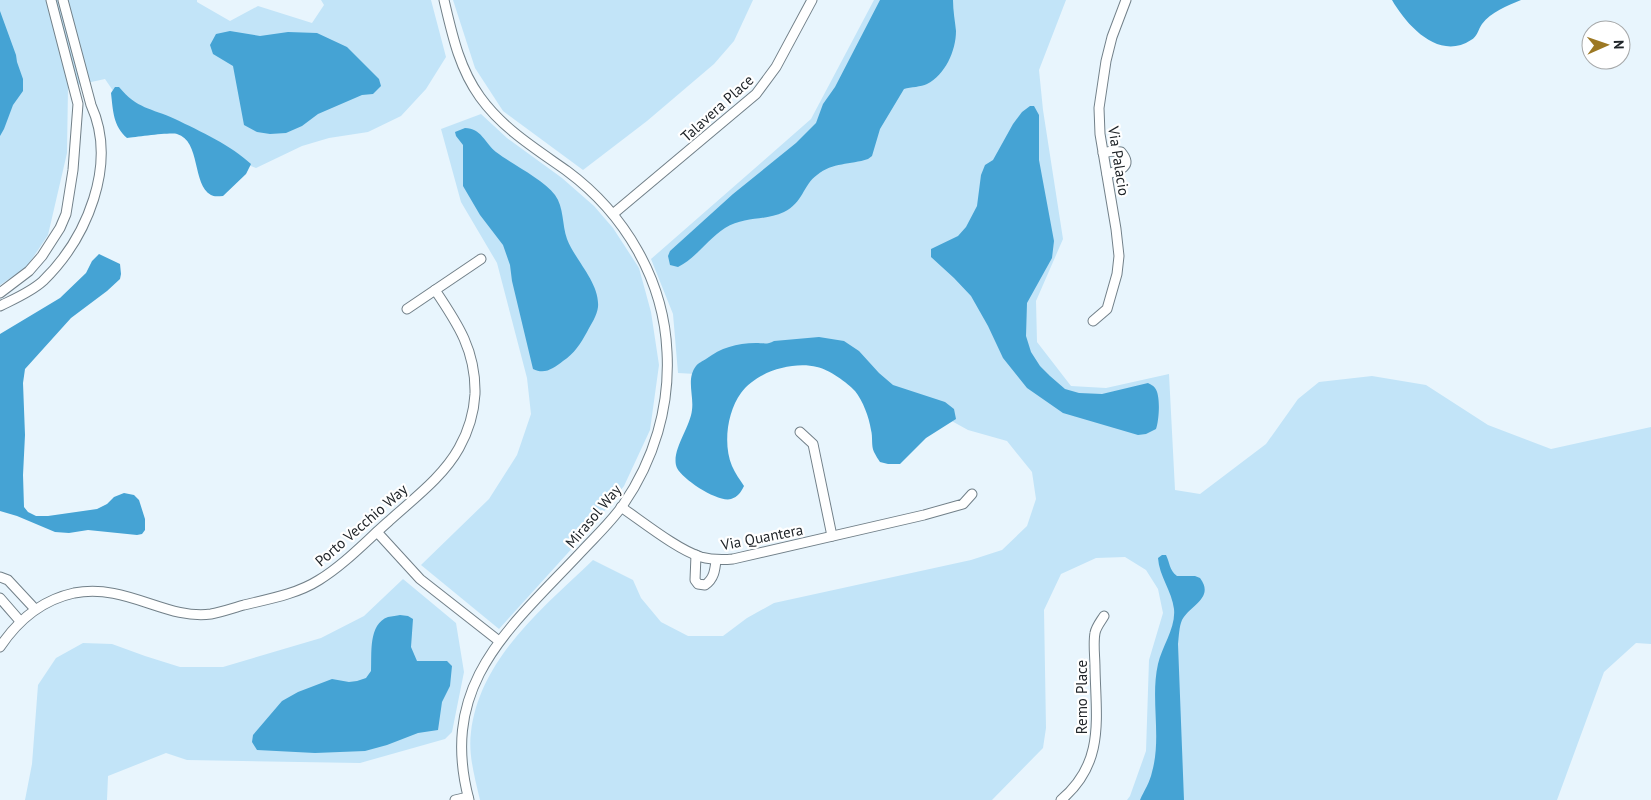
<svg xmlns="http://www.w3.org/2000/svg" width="1651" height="800" font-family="'PT Sans',sans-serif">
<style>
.green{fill:#c2e4f8}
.water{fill:#45a3d4}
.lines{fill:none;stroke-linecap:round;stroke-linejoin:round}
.minor-casing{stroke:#728089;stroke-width:11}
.minor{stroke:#fff;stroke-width:9}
.labels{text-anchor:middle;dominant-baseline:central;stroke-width:4.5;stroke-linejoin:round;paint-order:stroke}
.street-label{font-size:15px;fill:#202529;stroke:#fff}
</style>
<rect width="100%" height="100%" fill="#e8f5fd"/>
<g class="green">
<path d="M0 0H197V2L230 21 258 6 312 23 324 5 321 0H431L446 57 426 89 401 116 368 132 329 138 302 146 256 168 230 158 120 101 105 79 68 87 67 153 48 235 26 268 0 285Z"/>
<path d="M453 0H753L734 41 714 64 647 121 583 170 503 111 475 68Z"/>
<path d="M874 0H1066L1039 70 1043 110 1063 239 1036 301 1037 342 1071 386 1106 388 1169 374 1175 490 1200 494 1266 444 1298 399 1319 382 1372 376 1426 385 1488 425 1551 449 1651 427V644L1636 643 1604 672 1557 800H1127L1130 796 1146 751 1149 660 1163 613 1158 589 1146 570 1125 557 1096 558 1061 574 1044 610 1046 728 1043 748 992 800H480C475 778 468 755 471 732 480 658 543 608 593 560L633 580 641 598 661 622 688 636H723L747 618 774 603 971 560 1002 550 1027 526 1036 499 1032 472 1007 441 968 430 850 365 780 356 713 375 678 373 673 314 651 259 811 119Z"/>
<path d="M481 114 507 138 562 178 594 206 613 228 639 268 651 312 659 365 650 430 624 486 595 523 499 629 421 565 489 499 517 455 531 414 527 378 497 263 461 202 441 129Z"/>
<path d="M403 579 456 623 464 672 452 732 445 739 360 763 187 760 166 753 108 776 107 800H25L32 764 38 685 56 658 83 643 112 644 145 656 180 667H223L321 638 364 616Z"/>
</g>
<g class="water">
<path d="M880 0H953C953 11 955 21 956 31 956 51 945 75 927 84 921 87 911 87 904 89L880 129 872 156 868 159C850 165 833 162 817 175 803 185 803 203 784 212 765 221 745 216 725 228 708 239 696 258 678 267L670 265 668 256 670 251 733 194 796 143 816 123 823 104 835 87Z"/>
<path d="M1392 0H1521C1507 6 1491 12 1482 24 1478 30 1477 37 1471 40 1439 61 1407 26 1392 0Z"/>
<path d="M0 11 16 55 17 62 23 79V91L13 105 4 129 0 136Z"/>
<path d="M230 31 260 36 288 32 317 33 347 47 379 79 381 86 373 94 362 95 318 114 302 126 286 133 270 134 257 132 244 125 233 66 213 54 210 45 216 34Z"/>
<path d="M115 87H119C137 109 151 108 175 119 200 131 232 146 251 164L246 174 223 196C219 196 214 197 211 195 192 185 201 141 177 134 171 132 136 137 127 138 113 126 113 110 111 93Z"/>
<path d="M1030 106H1034L1039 115V160L1054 241 1052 258 1027 303 1026 336 1031 352 1040 366 1050 376 1065 389 1079 393 1102 394 1148 383C1150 384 1154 386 1155 388 1161 395 1159 421 1156 429L1146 434 1138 435 1063 413 1027 388 1003 358 988 326 971 296 954 278 931 257V249L958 236 966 227 977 206 981 175 985 165 993 160 1013 124 1022 112Z"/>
<path d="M465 128C481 128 485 143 496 152 513 165 543 179 555 195 564 207 562 225 567 239 575 260 600 283 598 307 597 316 591 324 587 332 581 343 574 354 563 361 554 368 545 375 533 369L512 281 510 265 503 245 480 215 463 186V145L456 136 455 132Z"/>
<path d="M99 254 120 264 121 274 120 279 107 291 71 318 25 369 23 383 25 435 23 475 24 507 28 512 36 516H48L97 509 107 504 114 497 124 493 134 495 139 500 145 519V530L142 534 137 535 88 530 69 533 55 532 17 516 0 511V334L60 298 86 273 92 261Z"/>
<path d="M819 337 844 341 859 351 879 373 893 385 945 402 954 409 956 419 926 438 900 464H888L880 462C878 459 876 456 874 452 871 446 873 437 871 430 869 417 863 401 855 391 848 383 828 369 817 367 792 361 756 372 741 393 727 412 723 445 732 466 735 473 740 480 744 486 741 492 738 497 731 499 719 503 683 480 677 468 670 452 690 428 692 410 694 395 686 379 696 366 698 363 703 361 706 359 721 348 736 343 756 343 763 343 767 345 774 341Z"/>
<path d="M1162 555H1166C1170 563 1169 570 1177 576H1195L1200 578C1215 598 1190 605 1182 620 1179 627 1179 636 1178 644L1184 800H1140C1144 791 1150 782 1152 772 1162 737 1150 699 1158 664 1162 646 1176 628 1174 609 1172 591 1159 576 1158 558Z"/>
<path d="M400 615 408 616 413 619 411 647 417 661H447L452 666 450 686 442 702 438 730 418 733 387 745 365 751 315 753 257 750 252 742 253 735 282 701 298 692 332 679 349 682 357 681 366 678 371 671C372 654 368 624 388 617 392 616 397 616 400 615Z"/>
</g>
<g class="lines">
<defs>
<g id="minor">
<path d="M444 0C452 34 459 68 480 97 503 129 536 149 567 171 625 214 664 280 667 352 670 407 654 460 623 505 611 522 596 536 582 551 510 628 438 683 469 800"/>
<path d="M1103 153 1112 151 1121 152C1134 167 1118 171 1107 174"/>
<path d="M613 214 756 94 776 67 812 0"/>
<path d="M0 293 29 271 42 256 60 228 66 214 73 170 78 104 51 0"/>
<path d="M0 306C14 299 31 292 43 281 87 238 118 164 91 105L63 0"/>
<path d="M407 309 481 259"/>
<path d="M1093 321 1107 309 1117 274 1119 256 1116 229 1100 134 1099 108 1106 61 1112 37 1126 0"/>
<path d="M800 432 813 444 832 536"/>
<path d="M621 507C643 522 678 550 701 557 712 560 722 560 733 559L924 515 963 504 972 494"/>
<path d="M377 532 420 579 499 641"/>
<path d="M696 555 695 580 698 584 705 585C714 579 715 570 716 560"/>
<path d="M0 577 8 580 35 609"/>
<path d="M0 598 20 621"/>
<path d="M0 647C18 620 42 600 74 593 127 583 165 620 211 614 222 612 233 608 244 605 269 599 297 594 319 580 345 564 366 541 389 521 413 499 443 477 459 448 468 432 474 412 475 394 476 351 458 324 435 290"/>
<path d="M455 800 468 797"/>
<path d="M1061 800C1105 763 1096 719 1095 668 1095 657 1093 643 1095 633 1096 627 1101 621 1104 616"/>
</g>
</defs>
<use href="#minor" class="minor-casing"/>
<use href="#minor" class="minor"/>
</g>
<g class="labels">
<g class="street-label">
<text transform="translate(717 108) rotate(-42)">Talavera Place</text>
<text transform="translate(1119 161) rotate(81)">Via Palacio</text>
<text transform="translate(593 516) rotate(-50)">Mirasol Way</text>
<text transform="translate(361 525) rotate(-41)">Porto Vecchio Way</text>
<text transform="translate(762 537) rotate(-11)">Via Quantera</text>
<text transform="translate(1081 697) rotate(-90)">Remo Place</text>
</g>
</g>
<g transform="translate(1606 45) rotate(88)"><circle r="24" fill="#ffffff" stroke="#a6a8a9"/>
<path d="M0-4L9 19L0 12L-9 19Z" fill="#9c7823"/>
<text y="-8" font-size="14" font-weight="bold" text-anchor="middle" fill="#202529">N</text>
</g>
</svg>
